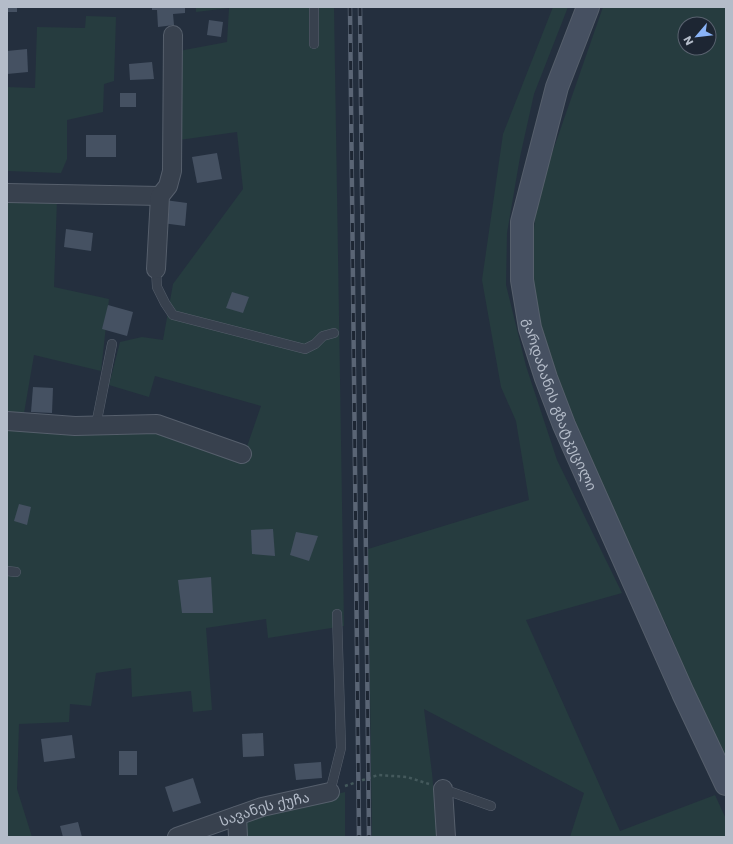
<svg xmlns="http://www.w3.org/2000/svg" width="733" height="844" font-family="Poppins,'Noto Sans Georgian',sans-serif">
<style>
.green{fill:#263c3f;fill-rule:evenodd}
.building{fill:#455162}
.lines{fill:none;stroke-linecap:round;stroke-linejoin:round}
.lane-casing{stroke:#565f6c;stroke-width:10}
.street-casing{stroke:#565f6c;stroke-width:20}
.secondary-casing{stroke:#565f6c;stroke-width:24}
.path{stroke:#44595c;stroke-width:2.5;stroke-dasharray:3 3;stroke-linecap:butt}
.lane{stroke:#38414e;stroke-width:9}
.street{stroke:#38414e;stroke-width:18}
.secondary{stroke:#465061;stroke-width:22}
.rail-casing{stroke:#5a6575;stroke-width:4.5}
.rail{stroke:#1d2633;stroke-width:3;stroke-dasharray:9;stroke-linecap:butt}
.labels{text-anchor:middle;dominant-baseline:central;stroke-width:3.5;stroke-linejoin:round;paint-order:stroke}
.street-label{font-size:14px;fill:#b4bcc9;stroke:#1d2633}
</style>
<rect width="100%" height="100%" fill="#242f3e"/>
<g class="green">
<path d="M196 7H334L344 626 268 638 266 619 206 628 212 710 193 712 191 691 132 697 131 668 96 673 91 706 70 704 69 722 19 724 17 789 32 837H7V427L155 429 243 458 261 406 155 376 149 397 109 385 120 342 142 337 163 340 173 284 243 189 237 132 179 140V51L227 42 229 8 196 12Z"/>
<path d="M553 7H568L534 94 520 157 507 233 506 285 526 366 557 460 622 593 526 620 620 831 715 795 726 819V837H570L584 793 424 709 432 773 438 837H372L368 549 529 500 516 421 501 387 482 280 503 134Z"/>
<path d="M603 7H726V763L715 744 667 626 627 549 567 408 538 323 531 261 535 218 541 185ZM685 24H709V48H685Z"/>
<path d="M86 16 116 17 114 81 104 84 103 112 67 120V159L61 173 7 171V87L35 88 37 27 85 28Z"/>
<path d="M7 198 57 199 54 287 109 299 101 371 34 355 23 419 7 417Z"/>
<path d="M345 792V837H241V818Z"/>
</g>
<g class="building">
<rect x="7" y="7" width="10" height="5"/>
<path d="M152 7H185V13L173 14 174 25 158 27 157 10H152Z"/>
<path d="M209 20 223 22 221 37 207 35Z"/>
<path d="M27 49 28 72 7 74V51Z"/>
<path d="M152 62 154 79 130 80 129 64Z"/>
<rect x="120" y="93" width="16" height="14"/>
<rect x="86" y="135" width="30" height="22"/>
<path d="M217 153 222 179 197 183 192 157Z"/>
<path d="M165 200 187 203 185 226 162 223Z"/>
<path d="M66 229 93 233 91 251 64 247Z"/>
<path d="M232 292 249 297 243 313 226 308Z"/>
<path d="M108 305 133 312 127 336 102 329Z"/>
<path d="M33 387 53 388 52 413 31 412Z"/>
<path d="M19 504 31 507 27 525 14 521Z"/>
<path d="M273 529 275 556 252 554 251 530Z"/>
<path d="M296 532 318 536 309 561 290 555Z"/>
<path d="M211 577 213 613H182L178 580Z"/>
<path d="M263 733 264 756 243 757 242 734Z"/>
<path d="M72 735 75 758 44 762 41 739Z"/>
<rect x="119" y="751" width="18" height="24"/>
<path d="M321 762 322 778 296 780 294 764Z"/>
<path d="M193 778 201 803 173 812 165 787Z"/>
<path d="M78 822 82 837H63L60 826Z"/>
</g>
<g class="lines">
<defs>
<g id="lane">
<path d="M314 44V7"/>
<path d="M156 269 157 287 165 303 173 315 305 349 315 344 323 336 334 333"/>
<path d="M96 425 112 344"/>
<path d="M7 571 16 572"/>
<path d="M443 789 491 806"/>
<path d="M330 792 341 748 337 614"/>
</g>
<g id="street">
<path d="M7 193 160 196"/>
<path d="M156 269 160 196 168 186 172 171 173 35"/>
<path d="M7 421 75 426 157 424 242 454"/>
<path d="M443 789 446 837"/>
<path d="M237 816 238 837"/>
<path id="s1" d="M177 837 262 807 330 792"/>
</g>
<g id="secondary">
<path id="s2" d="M588 7 557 87 522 222V280L530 328 546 378 564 425 683 693 726 784"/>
</g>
</defs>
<use href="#lane" class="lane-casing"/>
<use href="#street" class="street-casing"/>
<use href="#secondary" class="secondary-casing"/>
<path class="path" d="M345 786 378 775 407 777 429 784"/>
<use href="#lane" class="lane"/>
<use href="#street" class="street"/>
<use href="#secondary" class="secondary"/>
<defs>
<g id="rail">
<path d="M350 7 359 837"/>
<path d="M360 7 369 837"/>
</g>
</defs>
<use href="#rail" class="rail-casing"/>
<use href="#rail" class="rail"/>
</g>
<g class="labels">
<g class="street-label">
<text stroke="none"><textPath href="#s2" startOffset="414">გარდაბანის გზატკეცილი</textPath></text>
<text stroke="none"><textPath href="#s1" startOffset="92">სავანეს ქუჩა</textPath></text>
</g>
</g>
<rect width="733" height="844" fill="none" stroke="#b4bcc9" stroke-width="16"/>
<g transform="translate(697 36) rotate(242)"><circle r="19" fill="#1d2633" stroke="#59626f"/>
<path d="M0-3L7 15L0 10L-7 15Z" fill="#8ab4f8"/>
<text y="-6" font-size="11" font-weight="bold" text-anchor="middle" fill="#b4bcc9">N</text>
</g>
</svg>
